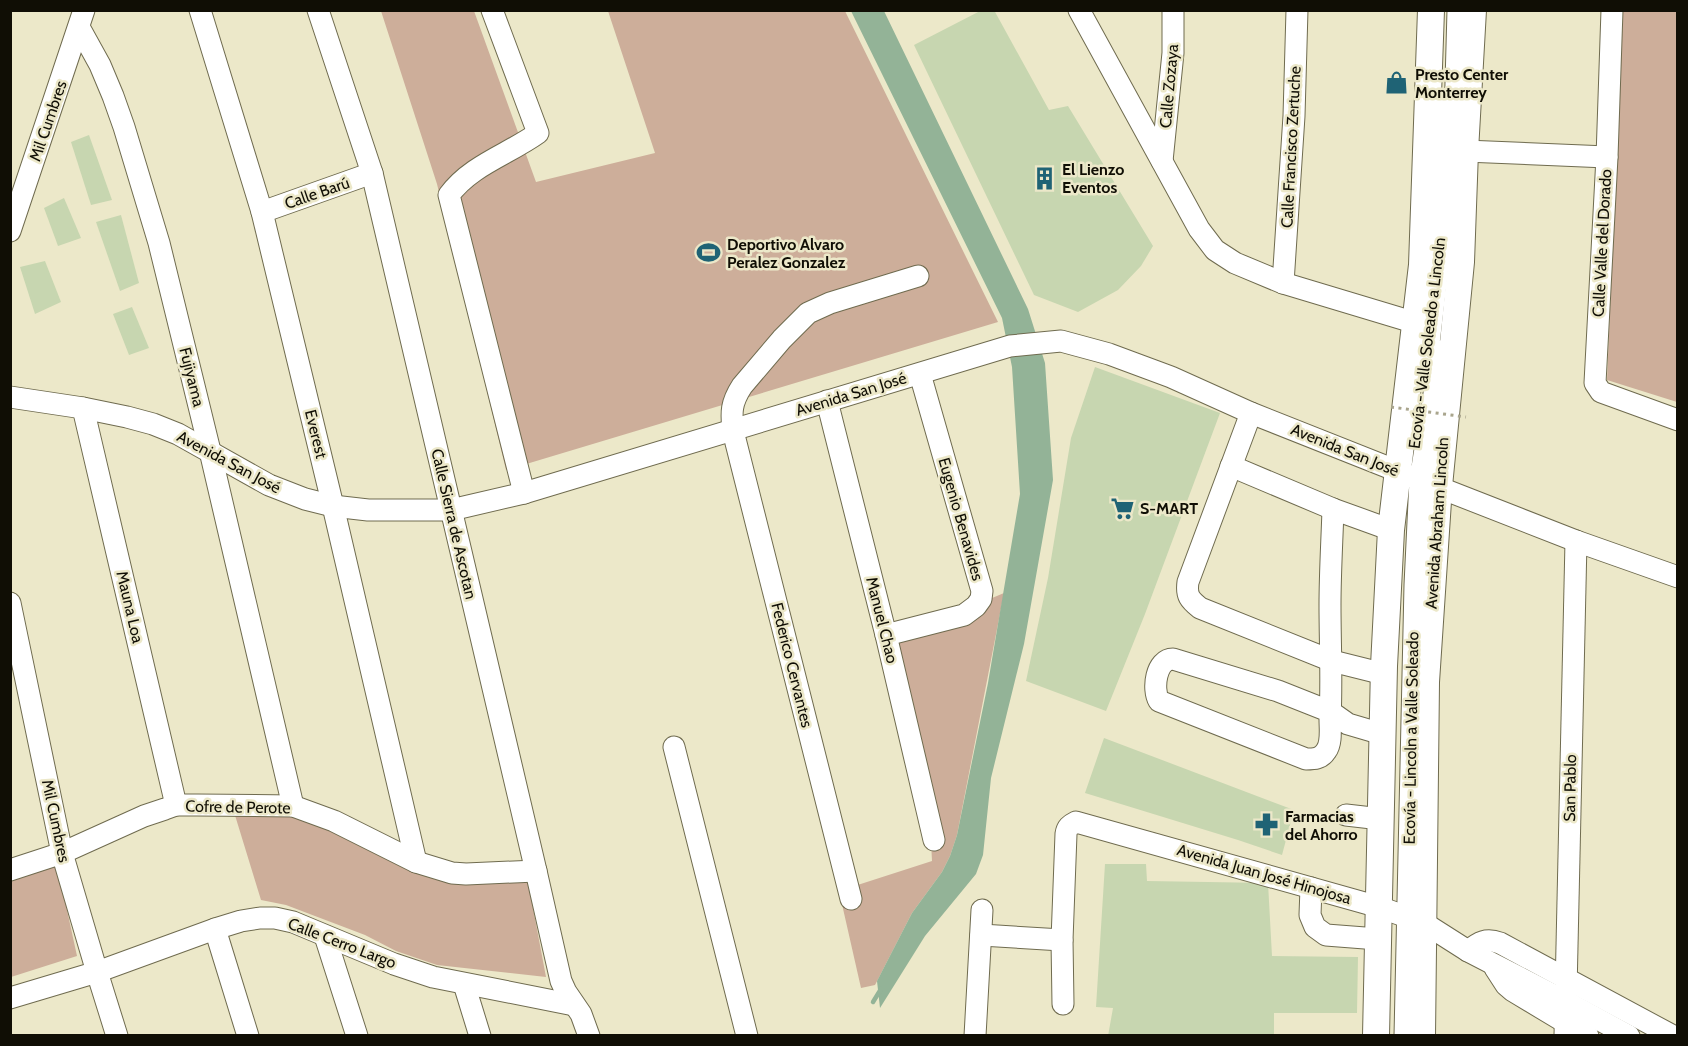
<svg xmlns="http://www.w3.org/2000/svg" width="1688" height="1046" font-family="Cabin,sans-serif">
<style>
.green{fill:#cdae9a}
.water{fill:#93b397}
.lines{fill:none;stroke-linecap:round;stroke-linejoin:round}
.stream{stroke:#93b397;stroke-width:4.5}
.building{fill:#c7d6b0}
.minor-casing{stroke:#6f6b4f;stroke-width:23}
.major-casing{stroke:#6f6b4f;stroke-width:28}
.minor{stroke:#fff;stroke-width:21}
.major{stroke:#fff;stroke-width:26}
.path-bridge{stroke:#a9a58d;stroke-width:3;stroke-dasharray:3 4.5;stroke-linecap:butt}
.labels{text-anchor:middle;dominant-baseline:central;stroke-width:5;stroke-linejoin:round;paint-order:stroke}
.poi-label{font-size:16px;font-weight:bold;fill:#100e05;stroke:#ece8c9;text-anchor:start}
.street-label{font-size:16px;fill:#100e05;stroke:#ece8c9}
</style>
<rect width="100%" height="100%" fill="#ece8c9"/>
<g class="green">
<path d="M381 11H474L536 182 655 153 608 11H845L998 322 506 470 437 184Z"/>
<path d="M1623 11H1677V402L1607 380Z"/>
<path d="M1004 593 957 835 950 856 942 872 912 913 875 985 861 988 839 891 932 861 931 842 892 639 975 621 985 601Z"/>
<path d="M279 810 352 833 436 880 527 876 546 977 437 965 396 951 365 935 286 905 261 900 234 812Z"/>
<path d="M57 864 77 956 11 977 10 875Z"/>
</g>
<path class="water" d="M851 11H884L1028 309 1045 363 1053 480 1024 644 991 778 983 855 976 874 925 936 880 1008 877 981 912 913 942 872 950 856 957 835 988 683 1020 494 1012 367 1002 318Z"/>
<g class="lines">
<path class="stream" d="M873 1002 881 989"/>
</g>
<g class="building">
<path d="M982 10H994L1049 110 1068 106 1153 246 1141 266 1118 290 1078 312 1034 295 914 45Z"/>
<path d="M89 135 112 200 91 205 71 142Z"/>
<path d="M64 198 81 238 58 246 44 208Z"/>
<path d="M121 215 139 283 120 291 96 222Z"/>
<path d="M45 261 61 302 35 314 20 267Z"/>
<path d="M132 307 149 348 129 355 113 314Z"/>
<path d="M1095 367 1220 413 1145 614 1106 711 1026 681 1048 578 1071 438Z"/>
<path d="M1104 738 1294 810 1282 855 1238 840 1085 793Z"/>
<path d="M1105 864H1146L1147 881 1268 883 1272 956 1358 957 1357 1013H1274V1036H1108L1113 1008 1096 1007Z"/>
</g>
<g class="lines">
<defs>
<g id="minor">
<path d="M200 10 262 212 333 506 416 862"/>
<path d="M318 10 372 173 536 871 561 981 566 992 581 1014 589 1036"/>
<path d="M492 10 538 133C509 154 471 165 449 195L524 493"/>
<path d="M1079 10 1199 229 1215 250 1235 263 1283 283 1416 323"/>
<path d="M1612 10 1607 157 1595 383 1601 392 1678 420"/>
<path d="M79 27 100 65 113 96 124 127 159 243 210 451 293 806"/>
<path d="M1455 119 1458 10"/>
<path d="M1465 151 1607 157"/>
<path d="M1162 161 1173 53V10"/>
<path d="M262 212 372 173"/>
<path d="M10 231 84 10"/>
<path d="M1283 283 1294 116 1297 10"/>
<path d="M1426 369 1441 241 1446 101"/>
<path d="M10 397 83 408 127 417 153 424 178 434 269 485 305 499 333 506 368 510H451L524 493 1010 346 1061 341 1109 354 1171 377 1251 413 1420 480 1576 541 1678 577"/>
<path d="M827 401 886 635 934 840"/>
<path d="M83 408 176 805"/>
<path d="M1251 413 1188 582C1186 596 1190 600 1200 608L1332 661 1384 674"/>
<path d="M1231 466 1333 509 1391 530"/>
<path d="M1333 509C1332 541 1330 573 1330 605 1330 643 1332 681 1330 720 1330 729 1332 743 1326 751 1321 759 1314 759 1306 759L1159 701C1152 689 1156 659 1173 659L1278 691 1331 712 1348 724 1382 734"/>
<path d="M10 603 62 853 97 972 117 1036"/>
<path d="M886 635 964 615 976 606 981 599 982 591 920 374"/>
<path d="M674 747 747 1036"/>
<path d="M1346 815 1381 819"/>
<path d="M10 870 62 853 144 816 165 809 176 805H197L293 806 334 821 416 862 452 873 466 874 536 871"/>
<path d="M1311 888 1310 915 1315 927 1326 935 1378 939"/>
<path d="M851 899 733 431C731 412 731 403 742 386L782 339 808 313 830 303 918 276"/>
<path d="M215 929 248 1036"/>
<path d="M981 935 1062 940"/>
<path d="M325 936 357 1036"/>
<path d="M1468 951C1479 942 1486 938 1500 943L1673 1036"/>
<path d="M1495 968 1506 985 1513 991 1588 1036"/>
<path d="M464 984 480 1036"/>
<path d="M10 998 97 972 215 929 241 921 260 918H275L293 922 394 964 433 977 574 1005"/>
<path d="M1063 1004 1062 940 1066 834C1067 827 1070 825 1076 822L1379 907 1424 923 1468 951 1565 1001 1629 1036"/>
<path d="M975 1036 982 910"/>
<path d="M1405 1036 1415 585 1420 480 1441 351"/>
<path d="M1565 1036 1576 541"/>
</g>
<g id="major">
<path d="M1376 1036 1384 666 1391 530 1422 265 1431 10"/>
<path d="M1422 1036 1426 682 1439 486 1461 262 1465 151 1473 10"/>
</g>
</defs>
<use href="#minor" class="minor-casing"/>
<use href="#major" class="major-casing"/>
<use href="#minor" class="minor"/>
<use href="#major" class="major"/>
<path class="path-bridge" d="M1391 407 1466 417"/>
</g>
<defs>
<symbol id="shop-bare" viewBox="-9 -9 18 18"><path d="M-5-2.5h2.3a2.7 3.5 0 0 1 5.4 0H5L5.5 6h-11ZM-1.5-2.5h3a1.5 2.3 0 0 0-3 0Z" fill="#1f6375" stroke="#ece8c9" stroke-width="2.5" paint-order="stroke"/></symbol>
<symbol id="building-bare" viewBox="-9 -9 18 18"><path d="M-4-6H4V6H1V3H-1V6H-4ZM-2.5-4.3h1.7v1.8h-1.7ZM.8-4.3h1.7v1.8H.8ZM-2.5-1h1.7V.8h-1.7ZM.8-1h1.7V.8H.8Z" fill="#1f6375" stroke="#ece8c9" stroke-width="2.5" paint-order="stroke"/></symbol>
<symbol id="stadium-bare" viewBox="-9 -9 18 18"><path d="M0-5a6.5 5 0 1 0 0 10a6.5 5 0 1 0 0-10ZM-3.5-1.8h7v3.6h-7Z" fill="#1f6375" stroke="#ece8c9" stroke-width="2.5" paint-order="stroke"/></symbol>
<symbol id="supermarket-bare" viewBox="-9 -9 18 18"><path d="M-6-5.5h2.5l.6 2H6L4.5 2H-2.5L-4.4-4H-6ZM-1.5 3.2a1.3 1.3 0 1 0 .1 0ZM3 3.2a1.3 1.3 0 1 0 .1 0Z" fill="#1f6375" stroke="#ece8c9" stroke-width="2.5" paint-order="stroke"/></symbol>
<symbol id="pharmacy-bare" viewBox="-9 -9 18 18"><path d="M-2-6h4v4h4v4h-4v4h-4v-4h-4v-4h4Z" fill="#1f6375" stroke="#ece8c9" stroke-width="2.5" paint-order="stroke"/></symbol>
</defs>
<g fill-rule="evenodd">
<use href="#shop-bare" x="1380" y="66" width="33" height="33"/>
<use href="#building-bare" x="1028" y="162" width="33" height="33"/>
<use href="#stadium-bare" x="692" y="236" width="33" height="33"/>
<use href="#supermarket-bare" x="1106" y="492" width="33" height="33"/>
<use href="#pharmacy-bare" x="1250" y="808" width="33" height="33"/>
</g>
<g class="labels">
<g class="poi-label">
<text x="1415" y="74">Presto Center<tspan x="1415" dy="18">Monterrey</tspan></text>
<text x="1062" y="169">El Lienzo<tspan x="1062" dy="18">Eventos</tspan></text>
<text x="727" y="244">Deportivo Alvaro<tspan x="727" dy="18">Peralez Gonzalez</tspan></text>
<text x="1140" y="508">S-MART</text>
<text x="1285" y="816">Farmacias<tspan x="1285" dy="18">del Ahorro</tspan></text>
</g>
<g class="street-label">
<text transform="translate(1169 86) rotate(-85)">Calle Zozaya</text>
<text transform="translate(48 121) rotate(-71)">Mil Cumbres</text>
<text transform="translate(1291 147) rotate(-87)">Calle Francisco Zertuche</text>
<text transform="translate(317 193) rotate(-19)">Calle Barú</text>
<text transform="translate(1602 243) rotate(-87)">Calle Valle del Dorado</text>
<text transform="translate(1427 343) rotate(-83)">Ecovía - Valle Soleado a Lincoln</text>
<text transform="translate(192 377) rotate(76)">Fujiyama</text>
<text transform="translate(851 394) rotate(-17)">Avenida San José</text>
<text transform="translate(316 434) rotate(76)">Everest</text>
<text transform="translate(1345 450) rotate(22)">Avenida San José</text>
<text transform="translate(229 462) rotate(28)">Avenida San José</text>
<text transform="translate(961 519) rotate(74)">Eugenio Benavides</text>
<text transform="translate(1437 523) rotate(-86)">Avenida Abraham Lincoln</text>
<text transform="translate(454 524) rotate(77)">Calle Sierra de Ascotan</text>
<text transform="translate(130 607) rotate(77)">Mauna Loa</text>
<text transform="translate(882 620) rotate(76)">Manuel Chao</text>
<text transform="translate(792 665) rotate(76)">Federico Cervantes</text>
<text transform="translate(1411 738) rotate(-89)">Ecovía - Lincoln a Valle Soleado</text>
<text transform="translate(1570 788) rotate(-89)">San Pablo</text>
<text transform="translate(238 807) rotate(1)">Cofre de Perote</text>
<text transform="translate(56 821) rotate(78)">Mil Cumbres</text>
<text transform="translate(1264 874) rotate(16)">Avenida Juan José Hinojosa</text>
<text transform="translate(342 943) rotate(21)">Calle Cerro Largo</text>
</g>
</g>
<rect width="1688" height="1046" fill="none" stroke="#100e05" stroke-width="24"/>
</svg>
